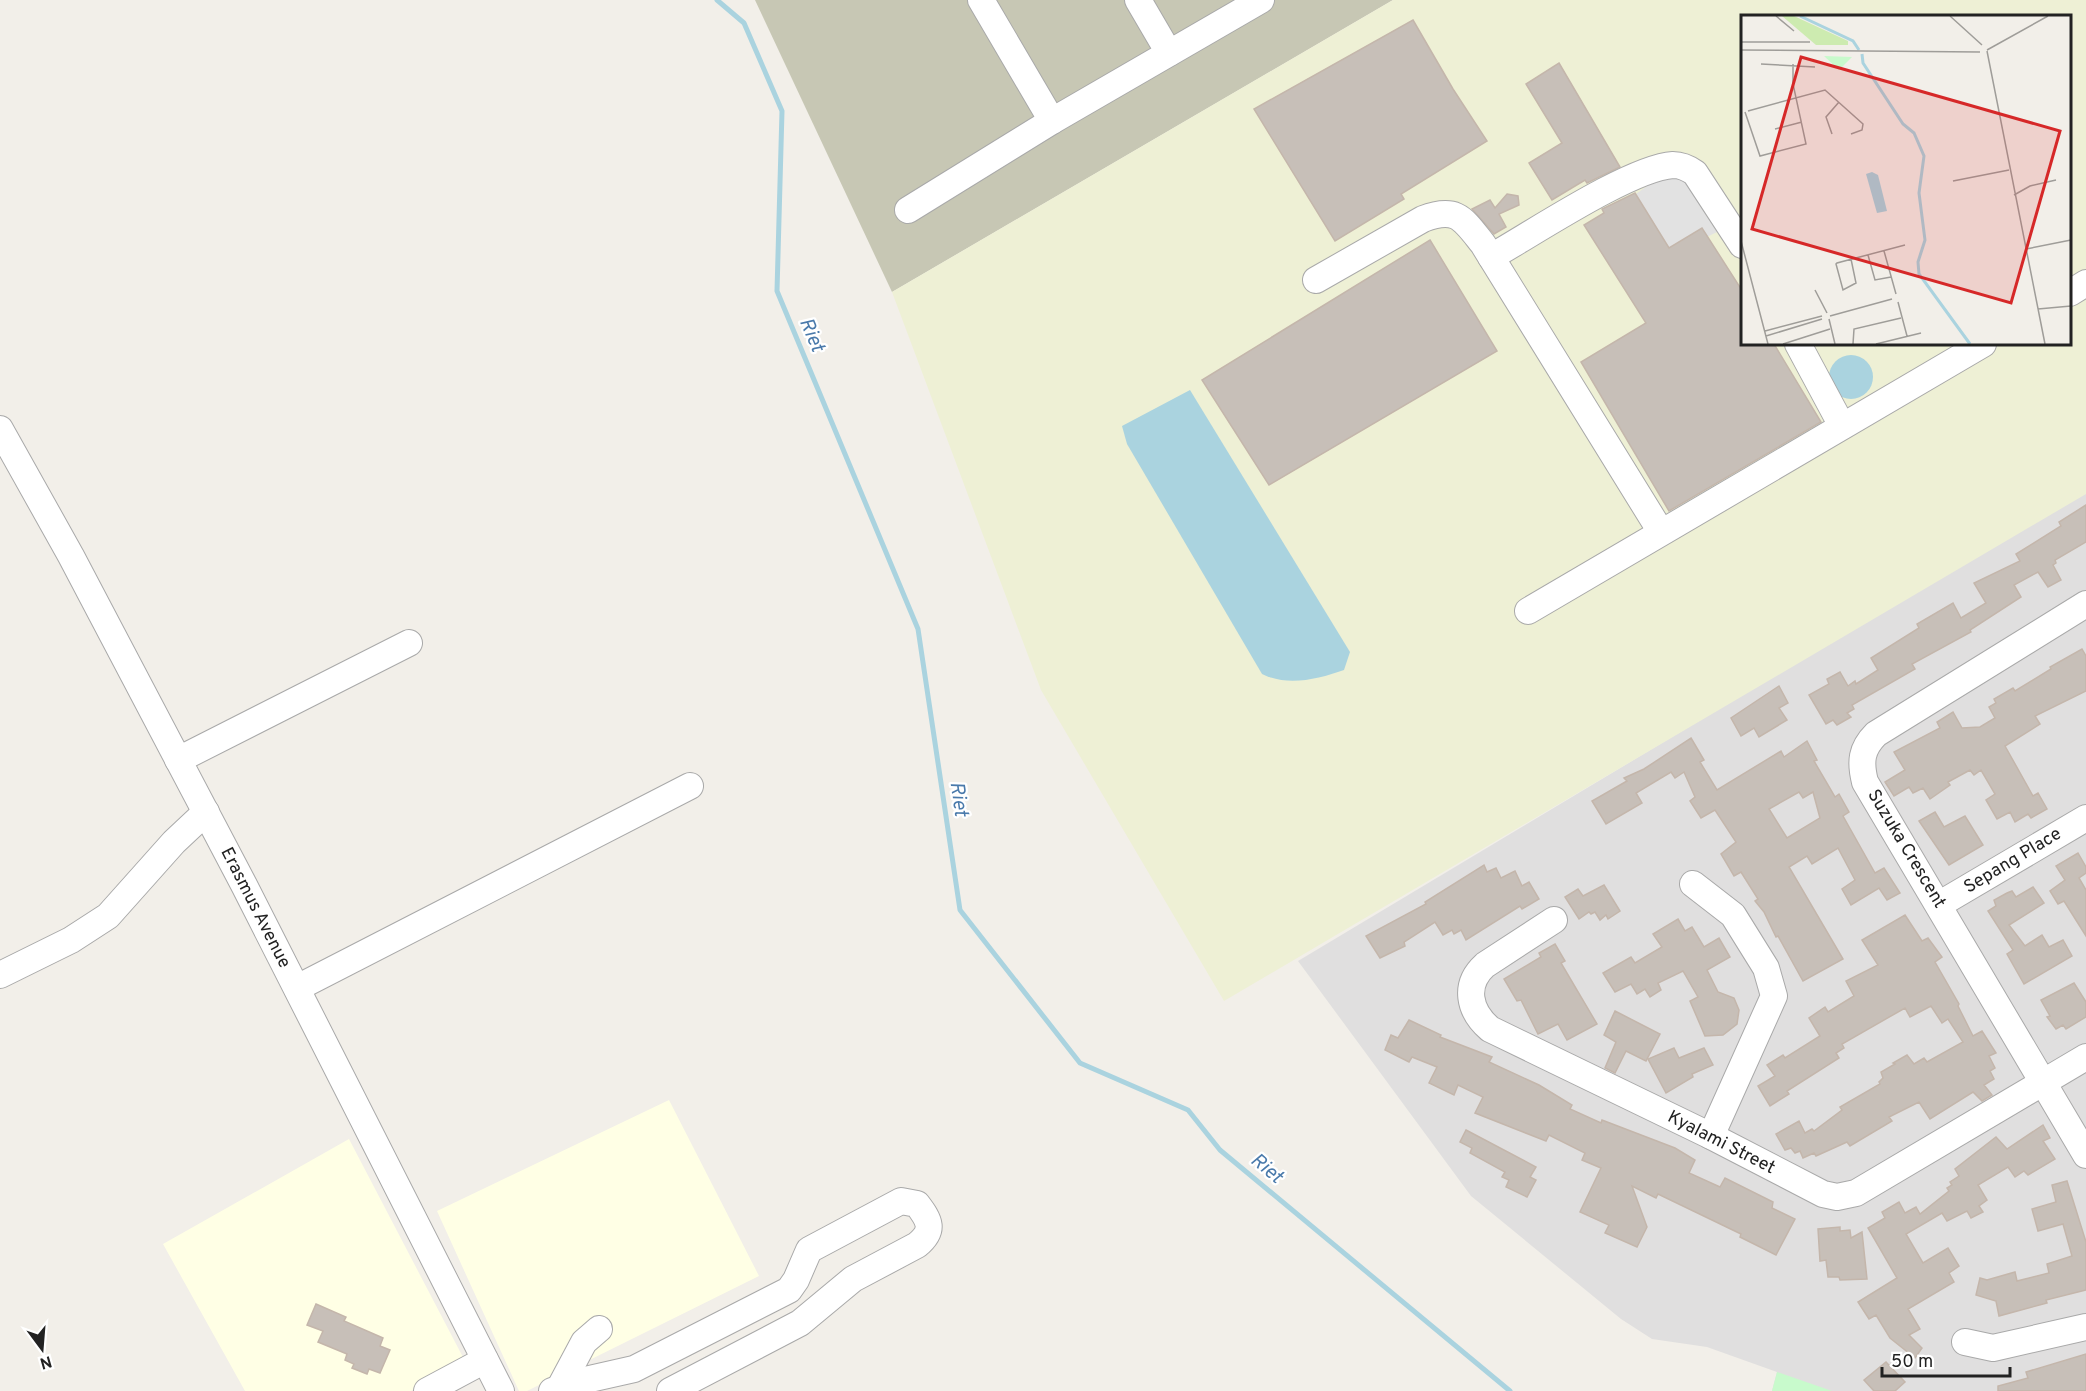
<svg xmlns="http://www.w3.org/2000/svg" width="2086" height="1391" font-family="Overpass,sans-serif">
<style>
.residential{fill:#e0dfdf}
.education{fill:#ffffe5}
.construction{fill:#c7c7b4}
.farmland{fill:#eef0d5;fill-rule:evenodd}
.park{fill:#c8facc}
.parking{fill:#e2e2e2}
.water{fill:#aad3df}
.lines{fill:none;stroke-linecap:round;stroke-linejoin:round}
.stream{stroke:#aad3df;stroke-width:5}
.building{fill:#c7bfb8;stroke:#c4b6ab;stroke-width:1.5;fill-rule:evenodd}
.minor-casing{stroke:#a9a9a9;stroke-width:28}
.minor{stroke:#fff;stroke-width:26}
.labels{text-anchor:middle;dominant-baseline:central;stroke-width:4.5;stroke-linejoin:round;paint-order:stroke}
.street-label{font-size:18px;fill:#222;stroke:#fff}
.water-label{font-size:20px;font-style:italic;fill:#4a7aab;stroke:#fff}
.inset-river{fill:none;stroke:#aad3df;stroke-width:3}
.inset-road{fill:none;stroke:#9f9d99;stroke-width:1.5}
.view{fill:#d62828;fill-opacity:0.15;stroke:#d62828;stroke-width:3}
.inset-edge{fill:none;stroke:#222;stroke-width:3}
</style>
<rect width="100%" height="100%" fill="#f2efe9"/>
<path class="residential" d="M2086 489V1391H1772L1777 1372 1707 1347 1652 1339 1621 1319 1471 1196 1298 961Z"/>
<g class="education">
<path d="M669 1100 759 1276 527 1391H519L437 1211Z"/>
<path d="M349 1139 466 1363 411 1391H245L163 1244Z"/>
</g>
<path class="construction" d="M755 0H1393L892 292Z"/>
<path class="farmland" d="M1393 0H2086V494L1224 1001 1041 690 892 292ZM1742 16H2070V344H1742Z"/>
<path class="park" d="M1777 1372 1832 1391H1772Z"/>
<path class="parking" d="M1661 176 1682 177 1717 232 1707 237 1702 228 1669 248 1636 194Z"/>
<g class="water">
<circle cx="1851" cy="377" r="22"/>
<path d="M1190 390 1350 652 1344 670C1318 679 1288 687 1262 674L1127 444 1122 426Z"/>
</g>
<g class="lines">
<path class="stream" d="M717 0 744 23 782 111 777 291 918 629 960 910 1080 1063 1188 1110 1220 1150 1510 1391"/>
</g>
<g class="building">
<path d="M1413 20 1453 89 1487 141 1401 194 1404 199 1335 241 1254 109Z"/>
<path d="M1559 63 1620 167 1587 183 1585 180 1552 200 1529 163 1562 143 1526 84Z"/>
<path d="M1635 193 1669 248 1702 228 1743 292V344H1774L1821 422 1669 511 1581 362 1646 323 1584 225 1604 213 1602 209Z"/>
<path d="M1507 194 1518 196 1519 205 1499 214 1506 227 1494 234 1472 209 1490 200 1495 208Z"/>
<path d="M1430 240 1497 351 1269 485 1202 380Z"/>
<path d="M2086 505V542L2055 560 2056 563 2053 565 2061 580 2048 587 2038 572 2014 585 2021 597 1970 630 1971 632 1912 664 1915 669 1852 705 1854 709 1847 713 1851 717 1837 725 1833 720 1826 724 1809 695 1829 684 1827 679 1840 672 1848 686 1855 681 1856 684 1878 670 1871 658 1919 628 1917 624 1953 603 1961 618 1986 603 1974 583 2020 561 2016 554 2061 526 2059 522Z"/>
<path d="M2082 649 2086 656V691L2035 716 2040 724 2005 746 2033 796 2038 793 2047 809 2031 818 2028 814 2015 822 2010 812 1997 819 1986 800 1995 794 1981 770 1974 775 1970 770 1948 782 1950 785 1930 799 1923 788 1913 793 1909 787 1894 796 1885 782 1905 770 1894 752 1940 728 1937 722 1953 712 1962 728 1980 727 1995 718 1989 707 1996 703 1994 699 2013 688 2015 691 2051 669 2050 667Z"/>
<path d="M1779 686 1788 703 1779 708 1787 720 1759 737 1754 728 1741 736 1731 718Z"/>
<path d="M1691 738 1704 760 1700 762 1717 790 1781 751 1784 757 1807 741 1817 760 1814 761 1835 797 1839 794 1849 812 1843 816 1875 873 1884 868 1900 893 1887 900 1879 888 1851 905 1842 889 1855 880 1838 848 1812 864 1807 856 1789 867 1843 959 1803 981 1778 936 1776 937 1764 912 1755 901 1758 899 1741 872 1734 876 1721 854 1736 842 1715 810 1701 818 1690 801 1695 797 1684 772 1675 778 1671 772 1636 793 1642 803 1606 824 1592 801 1627 781 1624 778 1644 769ZM1799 792 1803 798 1813 792 1820 818 1787 838 1769 809Z"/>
<path d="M1935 812 1944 827 1965 816 1983 845 1949 865 1919 821Z"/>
<path d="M2078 853 2086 867V873L2079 878 2086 890V936L2064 901 2058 904 2050 891 2065 880 2056 866Z"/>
<path d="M1484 865 1487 872 1496 868 1501 878 1515 871 1522 886 1529 882 1539 899 1522 909 1520 906 1466 940 1461 930 1454 934 1452 930 1443 935 1435 922 1404 942 1405 946 1380 958 1366 936 1426 904 1425 902Z"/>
<path d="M1604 885 1620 911 1608 919 1606 915 1600 920 1595 912 1591 914 1589 912 1579 919 1565 897 1578 889 1583 896Z"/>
<path d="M2033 887 2044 903 2009 925 2025 946 2042 935 2049 947 2063 940 2072 956 2024 984 2007 954 2013 950 1988 911 1996 906 1994 900 2007 893 2012 891 2016 897Z"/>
<path d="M1905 915 1922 941 1928 938 1942 957 1935 962 1959 1004 1958 1006 1973 1036 1982 1031 1996 1053 1989 1056 1995 1068 1990 1071 1994 1079 1984 1085 1992 1095 1982 1101 1973 1092 1930 1119 1919 1102 1889 1117 1892 1121 1850 1146 1847 1142 1816 1156 1814 1153 1803 1158 1800 1151 1795 1153 1791 1148 1785 1150 1776 1134 1799 1121 1805 1133 1812 1129 1814 1131 1842 1110 1840 1107 1880 1084 1879 1082 1883 1078 1881 1072 1895 1064 1893 1063 1907 1055 1914 1064 1924 1058 1927 1062 1963 1042 1948 1019 1942 1023 1931 1006 1910 1017 1905 1008 1842 1044 1844 1048 1836 1053 1839 1058 1787 1091 1789 1094 1770 1106 1758 1086 1775 1076 1767 1065 1783 1055 1785 1058 1820 1036 1809 1018 1825 1007 1828 1012 1854 996 1846 981 1878 965 1862 940Z"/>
<path d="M1678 919 1685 931 1692 927 1704 947 1719 938 1730 957 1707 970 1718 992 1734 998 1739 1010 1737 1024 1723 1035 1705 1036 1690 1001 1698 997 1683 971 1658 983 1661 990 1650 997 1645 989 1637 994 1631 984 1615 992 1603 973 1631 957 1635 963 1662 947 1653 934Z"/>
<path d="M1555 944 1565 961 1561 963 1597 1024 1567 1040 1558 1024 1538 1034 1521 1000 1517 1001 1504 979 1541 957 1539 953Z"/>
<path d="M2074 983 2086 1002V1017L2066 1029 2063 1025 2056 1029 2047 1017 2050 1016 2041 1000Z"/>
<path d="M1615 1011 1660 1034 1646 1061 1626 1051 1615 1073 1605 1068 1616 1042 1604 1035Z"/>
<path d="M1409 1020 1441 1035 1440 1037 1492 1057 1489 1062 1539 1085 1572 1105 1570 1109 1601 1123 1602 1120 1675 1148 1695 1160 1689 1173 1720 1187 1725 1178 1773 1202 1772 1208 1795 1219 1776 1255 1740 1237 1741 1234 1658 1194 1656 1198 1632 1186 1647 1227 1637 1247 1605 1233 1609 1225 1580 1212 1601 1168 1582 1160 1585 1153 1549 1135 1546 1141 1475 1113 1483 1097 1458 1085 1454 1095 1429 1083 1437 1067 1412 1057 1409 1062 1385 1050 1391 1035 1398 1038Z"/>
<path d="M1674 1048 1679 1058 1704 1048 1713 1065 1692 1074 1693 1077 1666 1093 1648 1059Z"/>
<path d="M2043 1125 2050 1138 2043 1141 2055 1159 2028 1175 2024 1171 2015 1177 2008 1167 1978 1185 1987 1200 1979 1206 1983 1212 1971 1218 1967 1211 1947 1221 1942 1213 1906 1234 1923 1263 1948 1248 1959 1266 1949 1273 1954 1282 1908 1309 1920 1329 1909 1335 1922 1348 1915 1358 1890 1338 1876 1315 1869 1319 1858 1302 1897 1278 1868 1228 1885 1218 1882 1212 1899 1202 1905 1213 1916 1207 1920 1214 1949 1191 1947 1188 1952 1185 1950 1182 1959 1176 1955 1169 1996 1137 2007 1149Z"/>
<path d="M1466 1130 1536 1167 1530 1177 1536 1180 1527 1197 1506 1187 1509 1180 1502 1177 1505 1172 1470 1153 1472 1148 1460 1142Z"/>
<path d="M2067 1181 2086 1242V1290L2046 1300 2047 1303 1999 1316 1996 1301 1976 1295 1980 1278 1987 1280 2015 1272 2017 1281 2049 1273 2047 1264 2072 1256 2063 1224 2038 1231 2032 1209 2056 1202 2052 1185Z"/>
<path d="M1840 1227V1231L1850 1230 1851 1238 1862 1232 1867 1279 1840 1280 1839 1277H1828L1826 1260 1820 1261 1818 1229Z"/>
<path d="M316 1304 346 1317 344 1321 383 1338 380 1346 390 1350 380 1373 369 1369 367 1374 352 1368 354 1364 345 1360 347 1354 318 1342 323 1331 307 1325Z"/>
<path d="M2086 1354V1391H1998V1386L2028 1378 2026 1372Z"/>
<path d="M1886 1362 1905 1382 1895 1391H1874L1864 1380Z"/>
</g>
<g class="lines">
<defs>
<g id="minor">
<path d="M981 0 1052 121"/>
<path d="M1138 0 1169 53"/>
<path d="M908 210 1052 121 1261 0"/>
<path d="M1491 257C1532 234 1630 168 1673 165 1682 165 1688 168 1695 173L1742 245"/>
<path d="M1316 280 1423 219C1457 206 1463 219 1483 244L1661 532"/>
<path d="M2070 293 2086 283"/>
<path d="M1798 344 1842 426"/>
<path d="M0 429 71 556 244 885 501 1391"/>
<path d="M2086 604 1876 734C1861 749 1860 762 1865 782L2086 1155"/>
<path d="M1528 611 1983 344"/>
<path d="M178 760 409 643"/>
<path d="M1693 884 1733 915 1766 968 1774 996 1711 1136"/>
<path d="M1940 904 2086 818"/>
<path d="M1554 920 1485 965C1463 985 1469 1011 1490 1029L1711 1136 1823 1194 1837 1197 1856 1193 2086 1057"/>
<path d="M0 975 71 940 108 916 174 842 206 812"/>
<path d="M297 988 690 786"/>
<path d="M1965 1342 1993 1348 2086 1327"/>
<path d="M560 1387 584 1342 599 1329"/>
<path d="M427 1391 485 1360"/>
<path d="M552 1391 581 1381 634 1369 789 1290 796 1280 809 1250 901 1201 917 1204C930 1221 935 1230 917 1245L853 1279 800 1323 670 1391"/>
</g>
</defs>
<use href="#minor" class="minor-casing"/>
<use href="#minor" class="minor"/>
</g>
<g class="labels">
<g class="street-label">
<text transform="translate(1906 849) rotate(59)">Suzuka Crescent</text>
<text transform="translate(2013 861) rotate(-31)">Sepang Place</text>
<text transform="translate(255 908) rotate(63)">Erasmus Avenue</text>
<text transform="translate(1721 1143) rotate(27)">Kyalami Street</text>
</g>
<g class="water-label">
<text transform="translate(811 335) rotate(67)">Riet</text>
<text transform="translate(958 799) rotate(82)">Riet</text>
<text transform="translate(1266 1169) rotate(40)">Riet</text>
</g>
</g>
<g transform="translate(1741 15)">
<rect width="330" height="330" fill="#f2efe9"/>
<path d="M41 1H53L107 26V30H75Z" fill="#cdebb0"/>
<path d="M83 41 111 42 98 55Z" fill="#c8facc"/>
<path d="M131 157 137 160 146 196 136 198 125 159Z" fill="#aad3df"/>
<path class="inset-river" d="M59 1 112 26 118 35M121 39 122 48 162 109 173 118 183 141 178 178 184 225 177 247 178 259 229 329"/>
<path class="inset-road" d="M35 1 53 16M209 1 241 30M0 27H69M0 35 239 37M246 35 307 1M246 36 304 329M20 49 74 52M7 96 84 75 122 109 121 115 110 119M4 97 19 141 65 129 52 69V49M34 114 61 107M91 119 85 102 98 87M212 166 268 155M273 180 289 171 315 165M0 226 27 329M285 234 330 225M143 236 155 279M127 240 134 265 150 262M110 244 115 268 102 275 95 249 96 248 164 230M74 275 86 298M157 287 166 321M297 294 330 291M89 301 151 284M88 304 94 329M24 316 81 301M25 321 81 304M42 329 89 314M112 329 113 314 160 303M135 329 180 318"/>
<path class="view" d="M60 42 319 116 270 288 11 214Z"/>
<rect width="330" height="330" class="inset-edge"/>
</g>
<g transform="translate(42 1349) rotate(164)" stroke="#ffffff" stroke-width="4.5" paint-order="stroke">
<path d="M0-4.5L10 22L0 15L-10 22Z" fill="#222222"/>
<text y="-9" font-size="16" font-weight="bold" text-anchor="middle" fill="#222222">N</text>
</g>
<path d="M1882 1367v9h128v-9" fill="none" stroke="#222222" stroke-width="3"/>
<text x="1891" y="1367" font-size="18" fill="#222222" stroke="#ffffff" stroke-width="4.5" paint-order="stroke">50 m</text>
</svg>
